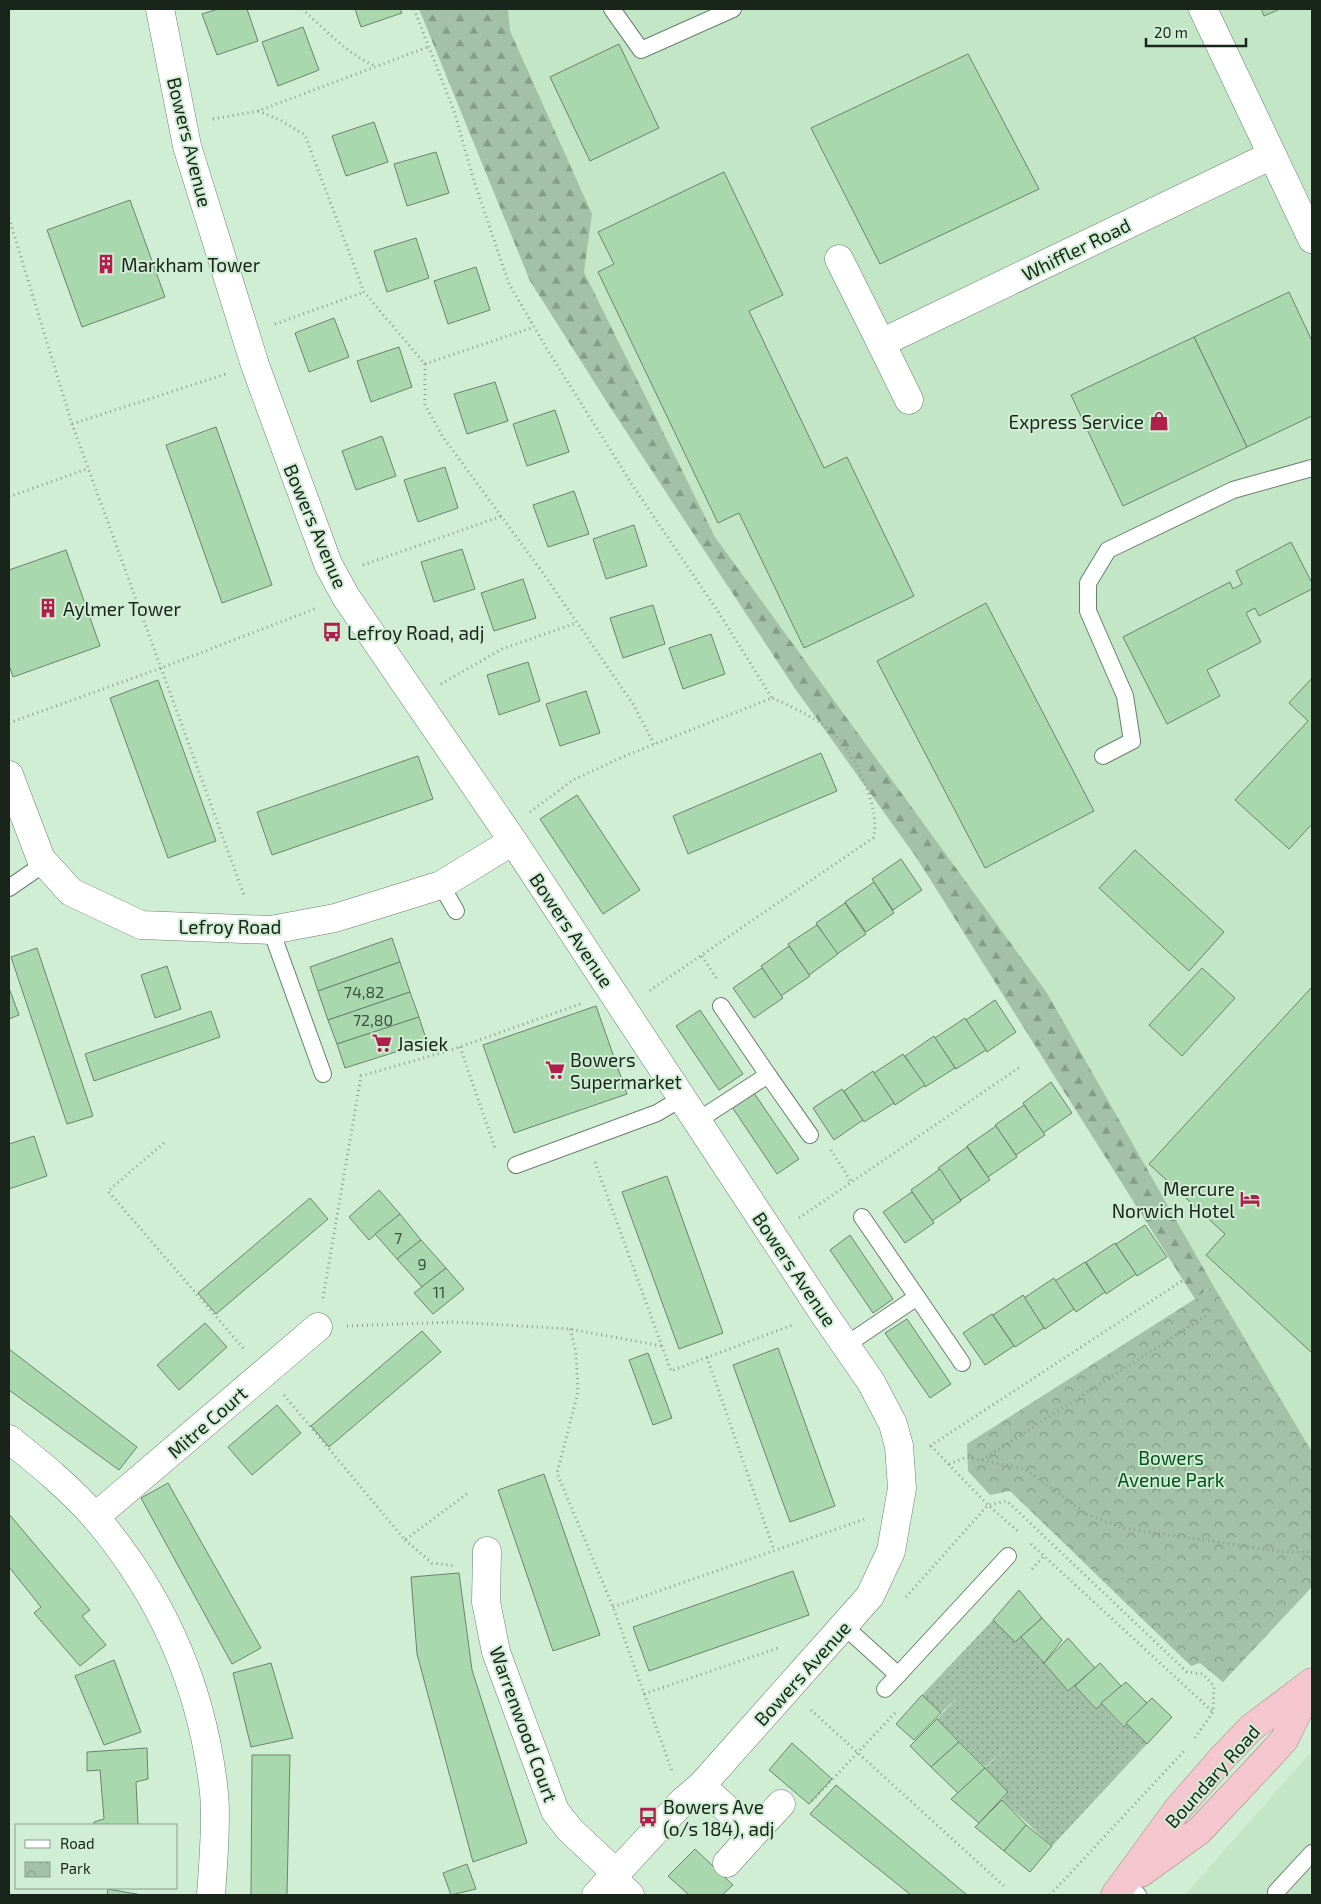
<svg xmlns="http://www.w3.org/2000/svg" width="1321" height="1904" font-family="'Exo 2',sans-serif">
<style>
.built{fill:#c2e6c6}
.forest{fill:url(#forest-firs)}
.park{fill:url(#park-crowns)}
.garden{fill:url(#garden-dots)}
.building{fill:#a9d8af;stroke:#6a846d}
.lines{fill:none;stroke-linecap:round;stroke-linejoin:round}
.service-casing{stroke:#68836b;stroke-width:18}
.minor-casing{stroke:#68836b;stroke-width:29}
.trunk-casing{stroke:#a58587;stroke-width:29}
.path{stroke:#899f8c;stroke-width:3;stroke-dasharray:1 4;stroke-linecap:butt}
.service{stroke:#fff;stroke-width:16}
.minor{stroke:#fff;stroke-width:28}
.trunk{stroke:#f4c7ce;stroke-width:28}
.labels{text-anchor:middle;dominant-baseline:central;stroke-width:4;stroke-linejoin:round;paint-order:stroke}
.number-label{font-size:16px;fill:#3d5140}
.street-label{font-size:19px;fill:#19241b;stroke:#d0eed4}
.poi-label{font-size:19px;fill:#19241b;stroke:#d0eed4;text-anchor:start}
.park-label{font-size:19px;fill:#044f1e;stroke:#d0eed4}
</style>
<defs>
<pattern id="forest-firs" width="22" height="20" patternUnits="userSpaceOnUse" patternTransform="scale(1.25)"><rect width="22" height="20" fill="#a2c1a6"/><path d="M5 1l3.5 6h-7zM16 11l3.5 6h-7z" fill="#839d86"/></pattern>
<pattern id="park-crowns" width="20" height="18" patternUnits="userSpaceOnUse" patternTransform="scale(1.25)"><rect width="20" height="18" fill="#a2c1a6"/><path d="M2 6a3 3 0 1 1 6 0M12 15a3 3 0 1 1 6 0" fill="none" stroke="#839d86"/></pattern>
<pattern id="garden-dots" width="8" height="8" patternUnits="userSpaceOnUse" patternTransform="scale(1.25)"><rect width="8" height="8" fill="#a2c1a6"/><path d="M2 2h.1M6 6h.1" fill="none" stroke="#839d86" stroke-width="1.8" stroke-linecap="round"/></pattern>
</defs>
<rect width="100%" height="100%" fill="#d0eed4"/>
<g class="built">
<path d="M508 9H1312V1452L1213 1285 1047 993 715 537 584 272 592 214 510 31Z"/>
<path d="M1312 1751V1895H1185Z"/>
</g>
<path class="forest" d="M419 9H508L510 31 592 214 584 272 715 537 1047 993 1213 1285 1195 1299 916 857 794 687 610 407 530 281Z"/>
<path class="park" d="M1213 1285 1312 1452V1587L1223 1682 1200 1663 1191 1666 1010 1491 990 1495 968 1471 967 1444 1195 1299Z"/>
<path class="garden" d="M993 1620 1021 1637 1068 1691 1075 1686 1095 1708 1101 1703 1122 1726 1126 1723 1147 1744 1052 1846 1002 1800 1008 1792 985 1768 1008 1746 985 1767 937 1719 961 1694 941 1713 922 1695Z"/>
<g class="building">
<path d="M218 9H247L258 41 217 55 202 14Z"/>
<path d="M355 9H400L402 13 361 27Z"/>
<path d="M1261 9H1280L1264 16Z"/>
<path d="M303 27 319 70 278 86 262 42Z"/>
<path d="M619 44 659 128 590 161 550 77Z"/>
<path d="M968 54 1039 189 880 264 811 128Z"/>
<path d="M374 122 388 162 346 176 332 136Z"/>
<path d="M436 152 449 193 407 206 394 164Z"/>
<path d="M724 172 783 295 749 311 824 468 847 457 914 596 804 648 739 513 718 523 598 272 614 264 598 232Z"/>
<path d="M130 200 165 297 82 327 47 230Z"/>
<path d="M416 238 429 278 387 292 374 251Z"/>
<path d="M476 267 490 310 448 324 434 281Z"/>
<path d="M1289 292 1312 341V416L1247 447 1194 337Z"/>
<path d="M334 318 349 357 309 372 295 333Z"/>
<path d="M1194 337 1247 447 1123 506 1071 395Z"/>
<path d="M399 347 412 387 371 402 357 361Z"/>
<path d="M495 382 508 421 467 434 454 394Z"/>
<path d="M555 410 569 452 527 466 513 424Z"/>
<path d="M216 427 272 585 222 603 166 445Z"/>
<path d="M382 436 396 476 356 490 342 451Z"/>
<path d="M445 467 458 508 418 522 404 480Z"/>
<path d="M574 491 589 534 548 547 533 505Z"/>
<path d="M634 525 647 566 606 579 593 539Z"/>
<path d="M1291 542 1312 583V589L1259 616 1255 608 1246 613 1261 642 1207 670 1220 696 1167 724 1123 637 1230 582 1233 589 1242 584 1236 571Z"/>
<path d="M462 549 475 589 434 602 421 562Z"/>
<path d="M66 550 100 646 13 677 9 665V570Z"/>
<path d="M523 579 536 618 494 631 481 593Z"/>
<path d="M986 603 1094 811 985 868 877 661Z"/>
<path d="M653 605 665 644 623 658 610 618Z"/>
<path d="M711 634 725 674 683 689 669 648Z"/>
<path d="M528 662 540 701 499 715 487 675Z"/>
<path d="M1312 678V824L1289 849 1235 800 1308 721 1289 703Z"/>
<path d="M158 680 216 841 168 858 110 698Z"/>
<path d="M586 691 600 733 560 746 546 704Z"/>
<path d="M821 753 837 791 688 854 673 816Z"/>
<path d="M418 756 433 799 272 855 257 812Z"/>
<path d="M577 795 640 890 603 914 540 819Z"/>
<path d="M1135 850 1224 932 1189 971 1099 888Z"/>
<path d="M901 859 922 890 893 910 872 879Z"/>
<path d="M874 882 894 913 866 932 845 902Z"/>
<path d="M845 903 866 934 837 954 816 923Z"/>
<path d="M817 925 838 954 809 975 788 944Z"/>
<path d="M392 938 400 962 318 991 310 967Z"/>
<path d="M789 946 810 976 781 996 761 966Z"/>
<path d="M37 948 93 1116 67 1124 11 957Z"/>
<path d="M400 962 410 992 328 1020 318 991Z"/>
<path d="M167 966 181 1009 155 1018 141 975Z"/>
<path d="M762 968 783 998 754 1018 733 988Z"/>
<path d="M1202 968 1235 998 1182 1056 1149 1025Z"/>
<path d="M1312 987V1353L1206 1255 1225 1234 1149 1164Z"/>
<path d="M9 988 19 1015 9 1019Z"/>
<path d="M410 992 419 1017 337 1044 328 1020Z"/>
<path d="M995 1000 1016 1032 987 1052 966 1020Z"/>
<path d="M596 1006 627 1094 514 1133 483 1045Z"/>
<path d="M700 1010 743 1074 719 1090 676 1026Z"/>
<path d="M211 1011 220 1037 94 1081 85 1054Z"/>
<path d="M419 1017 427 1042 345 1068 337 1044Z"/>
<path d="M965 1018 986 1050 956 1069 935 1038Z"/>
<path d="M934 1036 955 1068 925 1087 905 1056Z"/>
<path d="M903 1054 925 1085 895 1105 874 1073Z"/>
<path d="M873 1071 894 1103 864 1122 844 1091Z"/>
<path d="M1051 1082 1072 1113 1043 1133 1023 1103Z"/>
<path d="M842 1089 863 1120 834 1140 813 1108Z"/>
<path d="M754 1093 799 1159 777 1174 732 1107Z"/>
<path d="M1024 1105 1045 1135 1016 1155 995 1125Z"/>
<path d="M996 1126 1017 1157 988 1177 967 1146Z"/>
<path d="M34 1136 47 1176 9 1189V1144Z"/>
<path d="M967 1147 990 1180 961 1200 938 1168Z"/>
<path d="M940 1169 961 1201 932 1221 911 1190Z"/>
<path d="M667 1176 723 1333 679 1349 622 1192Z"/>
<path d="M379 1190 400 1214 369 1240 349 1217Z"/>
<path d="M912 1192 934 1223 905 1243 883 1212Z"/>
<path d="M310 1198 328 1219 216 1314 198 1293Z"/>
<path d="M400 1214 421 1240 397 1259 375 1234Z"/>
<path d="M1145 1225 1167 1257 1137 1276 1116 1244Z"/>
<path d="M850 1235 893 1299 873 1313 830 1250Z"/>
<path d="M421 1240 446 1268 422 1287 397 1259Z"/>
<path d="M1115 1243 1136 1274 1106 1294 1086 1262Z"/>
<path d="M1085 1262 1105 1292 1076 1312 1055 1281Z"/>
<path d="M446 1268 464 1289 433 1314 414 1293Z"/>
<path d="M1054 1278 1074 1309 1045 1329 1024 1298Z"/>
<path d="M1023 1295 1044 1328 1015 1347 993 1315Z"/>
<path d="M992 1314 1014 1346 985 1365 963 1333Z"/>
<path d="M907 1319 951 1384 930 1398 885 1333Z"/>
<path d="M205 1323 227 1347 179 1390 157 1365Z"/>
<path d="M422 1331 441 1352 329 1447 311 1426Z"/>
<path d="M778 1348 835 1506 790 1522 733 1365Z"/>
<path d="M9 1349 137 1447 119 1470 9 1390Z"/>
<path d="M648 1353 672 1418 653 1425 629 1360Z"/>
<path d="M277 1405 301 1433 252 1475 228 1447Z"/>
<path d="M544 1474 600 1635 553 1651 498 1490Z"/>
<path d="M168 1483 261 1648 232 1664 141 1498Z"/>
<path d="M9 1514 90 1610 82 1616 106 1645 80 1666 34 1613 41 1607 9 1567Z"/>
<path d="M793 1571 809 1615 649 1671 633 1627Z"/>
<path d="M459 1573 472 1670 527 1843 473 1862 417 1654 411 1577Z"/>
<path d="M1019 1590 1042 1618 1015 1642 993 1620Z"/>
<path d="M1042 1618 1062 1640 1044 1663 1021 1637Z"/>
<path d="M1068 1638 1095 1668 1068 1691 1044 1663Z"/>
<path d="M114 1660 141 1732 104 1745 75 1676Z"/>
<path d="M271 1663 293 1738 251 1747 233 1673Z"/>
<path d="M1100 1663 1121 1686 1096 1709 1075 1686Z"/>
<path d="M1126 1682 1147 1703 1124 1727 1101 1703Z"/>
<path d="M922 1695 941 1713 914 1740 896 1724Z"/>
<path d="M1152 1698 1172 1717 1147 1744 1126 1723Z"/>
<path d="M937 1719 959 1742 931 1767 910 1746Z"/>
<path d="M959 1742 985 1768 958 1793 931 1767Z"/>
<path d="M792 1743 832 1779 809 1804 769 1770Z"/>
<path d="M147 1748 148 1779 136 1782 138 1825H94V1822L104 1819 100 1770 87 1771V1752Z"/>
<path d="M252 1755H290L287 1895H251Z"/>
<path d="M985 1768 1008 1792 979 1823 951 1799Z"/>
<path d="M836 1785 967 1895H911L810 1814Z"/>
<path d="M1002 1800 1026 1825 1004 1851 975 1827Z"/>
<path d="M1026 1825 1052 1846 1030 1872 1004 1851Z"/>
<path d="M695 1849 733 1885 722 1895H689L668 1876Z"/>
<path d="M467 1864 476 1889 451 1895 443 1873Z"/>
<path d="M108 1889 142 1895H107Z"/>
</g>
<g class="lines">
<defs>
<g id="service">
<path d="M612 9 641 50 733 9"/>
<path d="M1103 756 1132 741 1125 696 1088 611V583L1108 550 1233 490 1312 468"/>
<path d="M441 885 456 911"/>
<path d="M9 888 45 863"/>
<path d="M271 930 323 1074"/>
<path d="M721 1006 768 1075"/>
<path d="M697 1121 768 1075 810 1135"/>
<path d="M516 1165 657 1113 682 1098"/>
<path d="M862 1217 917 1297"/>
<path d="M846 1345 917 1297 962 1363"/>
<path d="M844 1626 898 1675 1008 1556"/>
<path d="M885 1689 898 1675"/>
<path d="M1126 1884 1138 1895"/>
<path d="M1276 1892 1312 1853"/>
</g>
<g id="minor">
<path d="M160 9 187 146 255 365 328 564 346 597 513 841 824 1314 871 1382 893 1424 899 1446 902 1488 891 1551 870 1596 701 1786 683 1801 596 1895"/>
<path d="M1203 9 1312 239"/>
<path d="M839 259 881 343"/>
<path d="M909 400 881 343 1272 155"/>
<path d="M9 775 41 859 71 892 141 925 271 930 335 918 441 885 513 841"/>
<path d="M9 1439C39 1463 70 1488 96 1518 163 1597 203 1689 214 1793 217 1821 213 1866 211 1895"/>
<path d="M95 1517 318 1327"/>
<path d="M487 1551 486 1602 496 1652 555 1811 570 1830 616 1873"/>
<path d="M701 1786 754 1833 727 1863"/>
<path d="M754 1833 781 1804"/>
<path d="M612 1878 630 1895"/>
</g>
<g id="trunk">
<path d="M1141 1873 1199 1831 1263 1763 1284 1740 1311 1685"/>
<path d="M1115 1895 1177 1810 1223 1757 1251 1728 1312 1682"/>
</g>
</defs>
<use href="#service" class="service-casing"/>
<use href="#minor" class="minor-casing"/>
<use href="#trunk" class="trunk-casing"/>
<g class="path">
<path d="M302 9C325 29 347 54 375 66"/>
<path d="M414 9 454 111 474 181 509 284 547 349 633 486 719 613 772 698"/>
<path d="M258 111 280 120 305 135 364 292 425 364V405L443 437 543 573 633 704 654 744"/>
<path d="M213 119 258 111 428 47"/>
<path d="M9 218 72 424 245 898"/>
<path d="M275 324 364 292"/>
<path d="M425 364 534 327"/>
<path d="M72 424 226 374"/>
<path d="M9 497 89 468"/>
<path d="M363 565 502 516"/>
<path d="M441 684 502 649 576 623"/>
<path d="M9 723 161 668 317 608"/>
<path d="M530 812 573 780 627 755 772 698C793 707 823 721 838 738 856 759 882 811 873 838L649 991"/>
<path d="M702 956 718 981"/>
<path d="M460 1047 496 1151"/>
<path d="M164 1143 108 1191 244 1349"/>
<path d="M831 1150 852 1183"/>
<path d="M595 1162 671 1371 795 1324"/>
<path d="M799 1218 1020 1067"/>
<path d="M323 1298 361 1076 451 1050 583 1003"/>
<path d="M347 1326 454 1322 570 1329 662 1346"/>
<path d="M570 1329 576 1352 578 1392 557 1473 613 1607 672 1771"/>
<path d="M707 1357 774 1550"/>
<path d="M284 1395 405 1540 468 1493"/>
<path d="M930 1446 1182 1281"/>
<path d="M931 1446 988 1505 1020 1533"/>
<path d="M982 1460 1209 1314"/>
<path d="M949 1464 967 1457 1025 1469 1086 1514 1124 1528 1283 1552H1312"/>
<path d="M405 1540 432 1563 456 1566"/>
<path d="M1031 1544 1212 1711"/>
<path d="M1032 1569 1044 1556"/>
<path d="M906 1597 988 1505 1007 1501 1187 1672 1203 1674 1214 1686 1213 1712 1195 1738"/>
<path d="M613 1607 865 1519"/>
<path d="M644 1694 781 1647"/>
<path d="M811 1710 1006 1888"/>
<path d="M812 1801 895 1713"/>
<path d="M1050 1895 1186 1749"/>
</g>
<use href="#service" class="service"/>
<use href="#minor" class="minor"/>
<use href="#trunk" class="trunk"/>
</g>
<defs>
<symbol id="building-bare" viewBox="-9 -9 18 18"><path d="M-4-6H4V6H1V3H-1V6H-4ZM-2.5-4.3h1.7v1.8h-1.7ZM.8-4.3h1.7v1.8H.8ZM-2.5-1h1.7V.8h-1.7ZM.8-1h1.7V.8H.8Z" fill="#b01e4c" stroke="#d0eed4" stroke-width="2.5" paint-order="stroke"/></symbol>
<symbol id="shop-bare" viewBox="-9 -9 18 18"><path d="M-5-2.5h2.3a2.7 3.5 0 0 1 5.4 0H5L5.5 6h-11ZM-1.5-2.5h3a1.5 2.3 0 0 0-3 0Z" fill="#b01e4c" stroke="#d0eed4" stroke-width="2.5" paint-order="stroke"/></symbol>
<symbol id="bus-bare" viewBox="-9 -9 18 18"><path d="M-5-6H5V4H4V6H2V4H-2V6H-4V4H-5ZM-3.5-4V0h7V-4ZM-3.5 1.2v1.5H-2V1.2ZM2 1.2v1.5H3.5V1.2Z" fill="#b01e4c" stroke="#d0eed4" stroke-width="2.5" paint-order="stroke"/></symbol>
<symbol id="supermarket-bare" viewBox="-9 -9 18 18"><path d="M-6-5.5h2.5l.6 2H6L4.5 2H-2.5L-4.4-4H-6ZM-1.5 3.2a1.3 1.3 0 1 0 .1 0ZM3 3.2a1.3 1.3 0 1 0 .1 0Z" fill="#b01e4c" stroke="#d0eed4" stroke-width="2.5" paint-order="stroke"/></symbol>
<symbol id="hotel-bare" viewBox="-9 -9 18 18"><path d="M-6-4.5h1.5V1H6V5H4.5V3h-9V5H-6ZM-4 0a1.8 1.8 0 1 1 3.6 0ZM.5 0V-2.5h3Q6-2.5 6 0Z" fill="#b01e4c" stroke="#d0eed4" stroke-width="2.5" paint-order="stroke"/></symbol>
</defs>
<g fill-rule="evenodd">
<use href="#building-bare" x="92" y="250" width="28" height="28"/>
<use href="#shop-bare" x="1145" y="407" width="28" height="28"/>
<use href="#building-bare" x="34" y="594" width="28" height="28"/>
<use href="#bus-bare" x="318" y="618" width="28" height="28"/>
<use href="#supermarket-bare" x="368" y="1029" width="28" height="28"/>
<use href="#supermarket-bare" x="541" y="1056" width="28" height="28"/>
<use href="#hotel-bare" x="1236" y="1185" width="28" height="28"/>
<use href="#bus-bare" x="634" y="1803" width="28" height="28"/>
</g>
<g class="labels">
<g class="number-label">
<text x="364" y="991">74,82</text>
<text x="373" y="1019">72,80</text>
<text x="398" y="1237">7</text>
<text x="422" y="1263">9</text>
<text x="439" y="1291">11</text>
</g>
<g class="street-label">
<text transform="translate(190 142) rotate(76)">Bowers Avenue</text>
<text transform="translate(1076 249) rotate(-26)">Whiffler Road</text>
<text transform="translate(316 526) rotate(67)">Bowers Avenue</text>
<text x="230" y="926">Lefroy Road</text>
<text transform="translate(572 930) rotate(56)">Bowers Avenue</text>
<text transform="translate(795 1269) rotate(56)">Bowers Avenue</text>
<text transform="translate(207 1422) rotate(-41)">Mitre Court</text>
<text transform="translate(802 1673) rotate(-48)">Bowers Avenue</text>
<text transform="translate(524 1724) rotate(70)">Warrenwood Court</text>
<text transform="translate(1212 1776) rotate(-48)">Boundary Road</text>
</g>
<g class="poi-label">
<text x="121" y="264">Markham Tower</text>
<text x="1144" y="421" text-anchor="end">Express Service</text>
<text x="63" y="608">Aylmer Tower</text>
<text x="347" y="632">Lefroy Road, adj</text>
<text x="397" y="1043">Jasiek</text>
<text x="570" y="1059">Bowers<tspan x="570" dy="22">Supermarket</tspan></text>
<text x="1235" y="1188" text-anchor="end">Mercure<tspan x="1235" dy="22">Norwich Hotel</tspan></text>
<text x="663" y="1806">Bowers Ave<tspan x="663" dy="22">(o/s 184), adj</tspan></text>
</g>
<g class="park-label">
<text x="1171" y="1457">Bowers<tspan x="1171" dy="22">Avenue Park</tspan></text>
</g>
</g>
<rect width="1321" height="1904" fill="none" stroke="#19241b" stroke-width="20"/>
<rect x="15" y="1824" width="162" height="65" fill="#d0eed4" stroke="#879d8a"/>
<rect x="25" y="1840" width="25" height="8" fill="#ffffff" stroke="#879d8a"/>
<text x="60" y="1849" font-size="15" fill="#19241b">Road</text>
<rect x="25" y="1862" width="25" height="15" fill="url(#park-crowns)" stroke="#879d8a"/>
<text x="60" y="1874" font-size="15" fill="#19241b">Park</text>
<path d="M1146 38v8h100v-8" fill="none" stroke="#19241b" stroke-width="2.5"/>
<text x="1154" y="38" font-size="15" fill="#19241b" stroke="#d0eed4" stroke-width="4" paint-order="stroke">20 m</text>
</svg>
